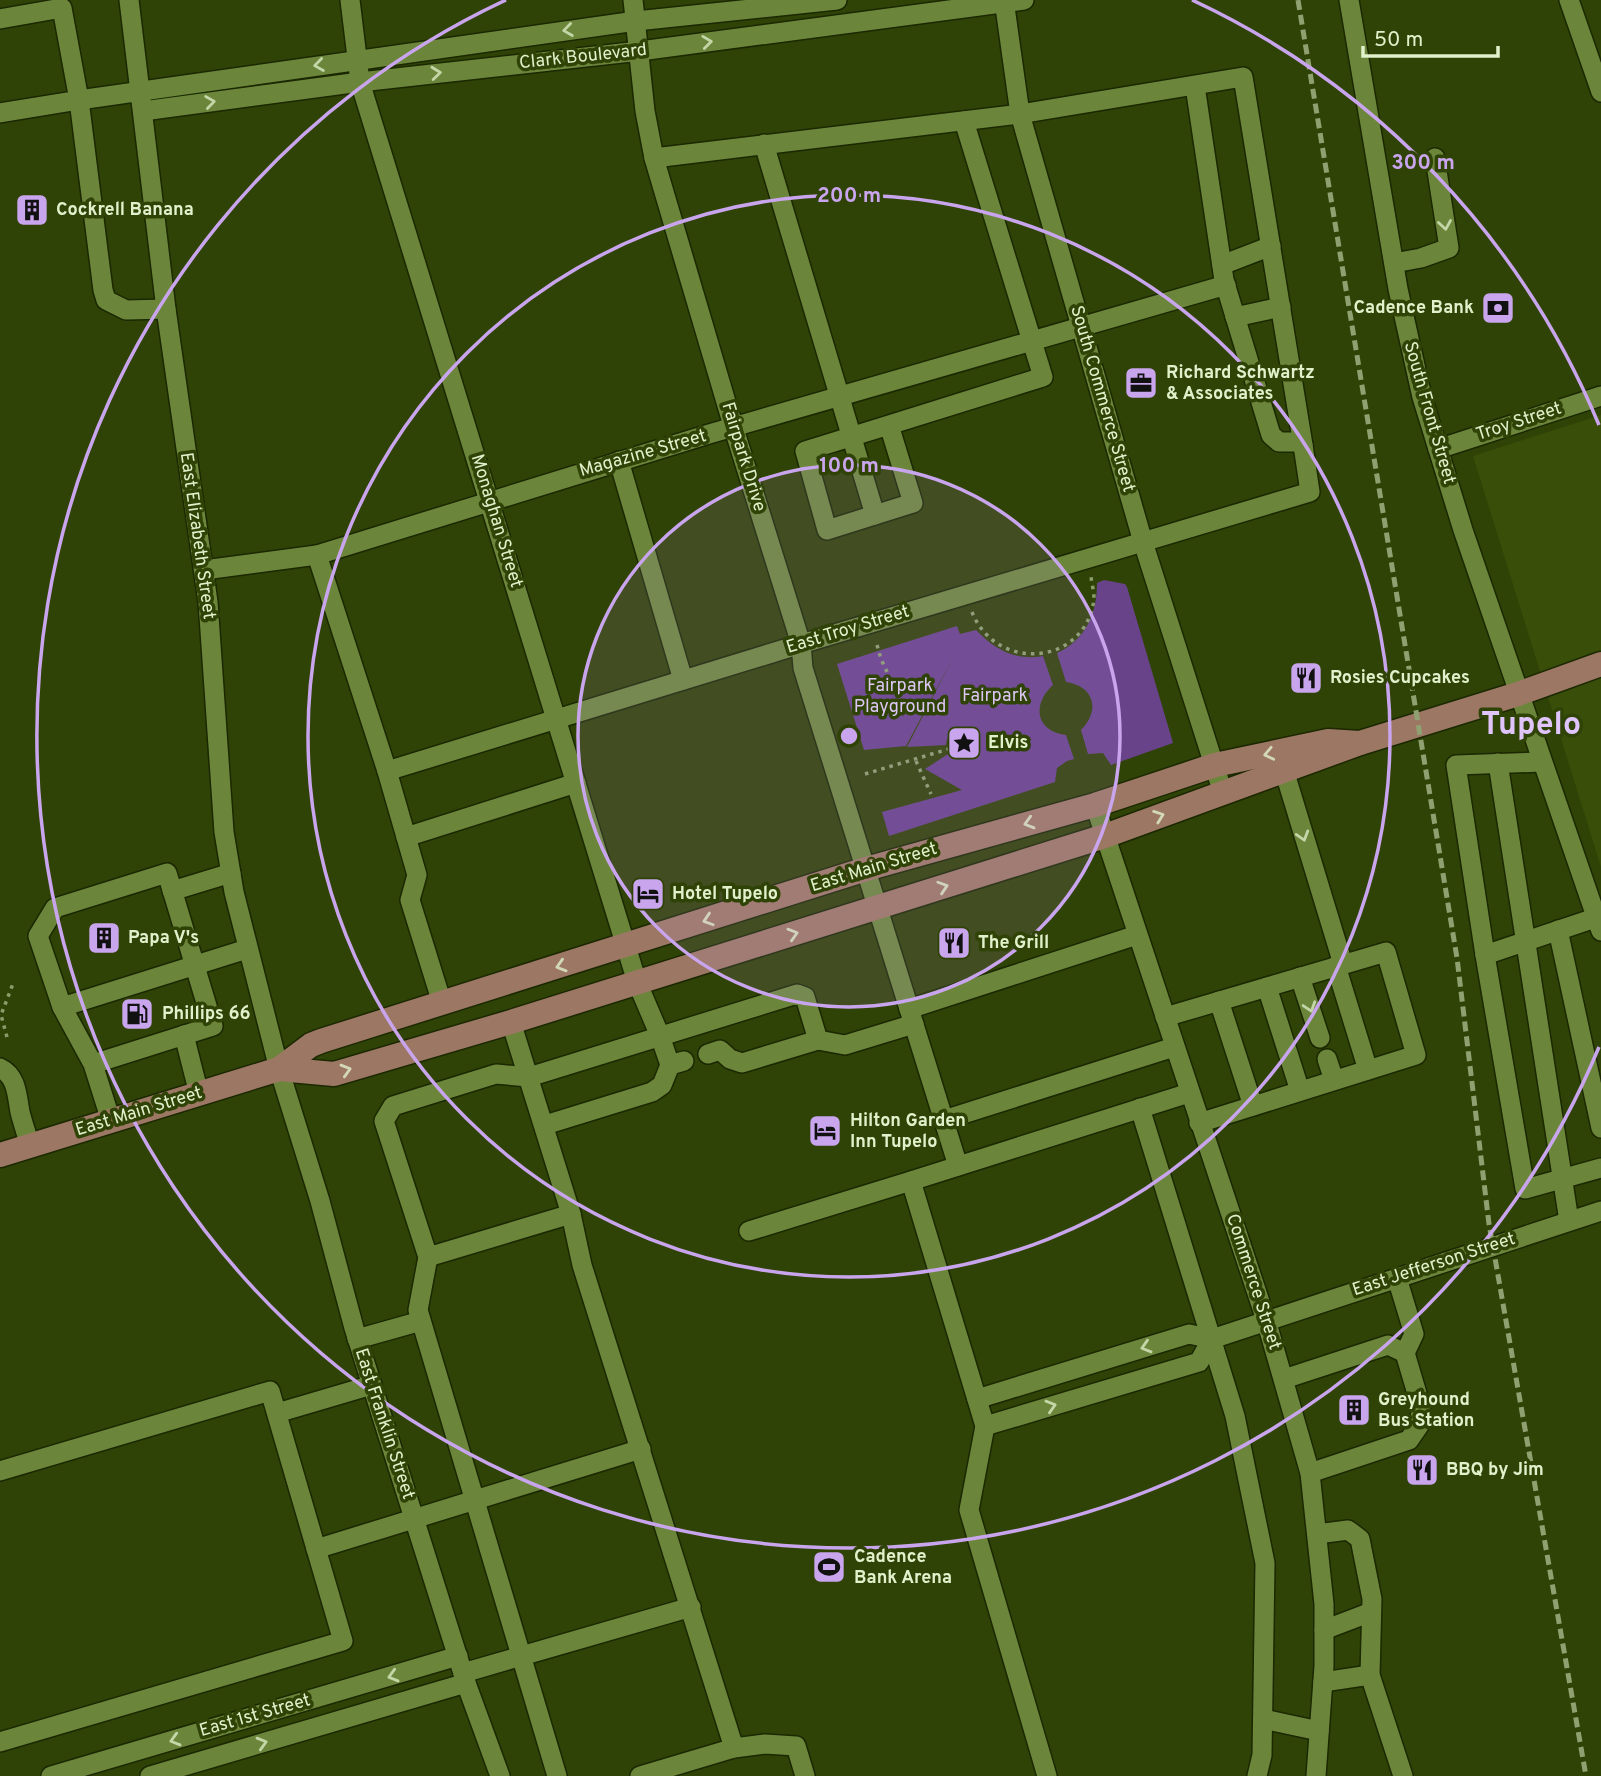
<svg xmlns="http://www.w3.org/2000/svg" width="1601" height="1776" font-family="Overpass,sans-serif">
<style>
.built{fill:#394e09}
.green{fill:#68438a}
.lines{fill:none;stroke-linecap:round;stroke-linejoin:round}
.minor-casing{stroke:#1b2800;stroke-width:22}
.major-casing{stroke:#1b2800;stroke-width:27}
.path{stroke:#8b9d6c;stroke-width:3.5;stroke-dasharray:3.5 5;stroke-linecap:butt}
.minor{stroke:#6b863b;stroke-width:19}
.major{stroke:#9c7764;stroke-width:24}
.rail{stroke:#90a171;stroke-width:5;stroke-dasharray:10 5;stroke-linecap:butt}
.oneway{stroke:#c4d6a7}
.oneway2{stroke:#d3d9b6}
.ring{fill:none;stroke:#c9a5ee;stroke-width:3.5}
.labels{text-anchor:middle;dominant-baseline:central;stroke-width:7;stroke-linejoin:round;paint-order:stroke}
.street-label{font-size:18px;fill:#e1f1cb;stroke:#304306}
.poi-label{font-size:18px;font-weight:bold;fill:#e1f1cb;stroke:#304306;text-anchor:start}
.park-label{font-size:18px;fill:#dcc6f5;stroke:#304306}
.town-label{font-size:32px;font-weight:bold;fill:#e0c5fd;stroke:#304306}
.centre{fill:#c9a5ee;stroke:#304306;stroke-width:3.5}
.ring-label{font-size:21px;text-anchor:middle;font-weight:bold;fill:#c9a5ee;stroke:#304306;stroke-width:7;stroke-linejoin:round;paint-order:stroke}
</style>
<rect width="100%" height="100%" fill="#304306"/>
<path class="built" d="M1601 415V867L1473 456Z"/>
<g class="green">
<path d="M1104 580 1125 584 1127 587 1173 743 1111 765 1103 753 1088 754 1081 730C1101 710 1094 686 1066 682L1057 653C1086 640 1097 613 1097 583Z"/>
<path d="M957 626 960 634 976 630C995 650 1016 661 1043 656L1053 685C1032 704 1035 731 1066 735L1074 759 1067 761 1057 768 1055 782 889 836 882 812 962 790 925 769 948 754 953 759 972 755 978 743 971 732H958L951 738 947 739 946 745 907 747 954 656 906 746 864 750 837 664Z"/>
</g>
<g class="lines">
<defs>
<g id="minor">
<path d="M129 0 166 309 208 602 224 832 234 892 279 1069 320 1201 354 1328 466 1683 500 1776"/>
<path d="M350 0 360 82 637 982 660 1036 670 1065"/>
<path d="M633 0 645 111 654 158 734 429 801 644 803 668 958 1166"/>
<path d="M1004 0 1020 114 1143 542 1223 793"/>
<path d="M1349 0 1398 289 1422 397 1463 530 1601 931"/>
<path d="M1569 0 1601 92"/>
<path d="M0 19 62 8 79 100 0 113"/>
<path d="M143 111 360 82 640 51 1024 0"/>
<path d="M764 144 875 515"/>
<path d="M654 158 1020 114 1243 77 1303 445"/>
<path d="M1394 263 1421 258 1449 248 1435 158"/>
<path d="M1222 265 1271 246"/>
<path d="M166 309 126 310 106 300 103 290 79 100 636 21 837 0"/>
<path d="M1235 317 1281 307"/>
<path d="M889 425 805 451 827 530 913 503 889 425 1043 377 964 121"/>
<path d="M1438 449 1601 396"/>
<path d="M619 461 683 680"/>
<path d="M317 555 387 771 417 875 410 900 442 1003"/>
<path d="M204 570 317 555 709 434 1226 285"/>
<path d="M1542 762 1456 765 1485 955 1525 1189 1601 1168"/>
<path d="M1498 763 1569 1221"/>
<path d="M1284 770 1343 964"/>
<path d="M387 771 801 644 1310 492 1303 445 1296 442H1279L1271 435 1224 280 1195 86"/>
<path d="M1095 805 1266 1320 1310 1473 1324 1604V1666L1316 1776"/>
<path d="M406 837 576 783"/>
<path d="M172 891 231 873"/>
<path d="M1558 930 1601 1128"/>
<path d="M1485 955 1601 916"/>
<path d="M1336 966 1368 1070"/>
<path d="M1300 977 1320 1038"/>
<path d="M1267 987 1300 1091"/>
<path d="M1219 1001 1253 1106"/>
<path d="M62 1007 247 949"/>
<path d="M909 1009 1137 935"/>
<path d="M1165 1017 1386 952 1416 1055 1199 1123"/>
<path d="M511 1022 571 1214 582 1265 734 1748"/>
<path d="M184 1035 199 1094"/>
<path d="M818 1040 845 1045 914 1024"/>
<path d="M1327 1059 1334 1080"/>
<path d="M93 1064 213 1026 167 873 55 908 38 936 62 1007 93 1064 111 1121"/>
<path d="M0 1068C17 1076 17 1096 20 1112 23 1124 27 1135 30 1146"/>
<path d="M1140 1108 1235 1416 1265 1563 1262 1755 1257 1776"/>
<path d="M944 1120 1174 1047"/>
<path d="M545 1125 652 1092 662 1085 670 1065 684 1061"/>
<path d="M571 1214 428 1257 384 1121 393 1106 496 1074 529 1077 797 994 805 997 818 1040 742 1063 730 1059 720 1050 708 1054"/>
<path d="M749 1231 911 1181"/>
<path d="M428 1257 418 1310 557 1776"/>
<path d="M1397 1278 1414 1334 1405 1353"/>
<path d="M357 1339 421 1321"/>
<path d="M1284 1379 1388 1345 1405 1353 1421 1407 1420 1424 1409 1440 1310 1473"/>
<path d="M977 1399 1189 1334 1212 1339 1601 1211"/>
<path d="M277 1413 372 1385"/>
<path d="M985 1426 1199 1362 1212 1339"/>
<path d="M0 1471 270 1391 343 1641 0 1742"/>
<path d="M1317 1534 1348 1530 1360 1539 1372 1599 1370 1675 1403 1776"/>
<path d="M316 1549 641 1449"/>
<path d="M1324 1630 1371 1612"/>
<path d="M463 1673 691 1607"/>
<path d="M1323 1682 1370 1675"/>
<path d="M1263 1719 1319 1731"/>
<path d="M51 1776 458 1656"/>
<path d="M150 1776 466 1683"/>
<path d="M640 1776 734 1748 765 1744 796 1746 805 1776"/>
<path d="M1047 1776 969 1510 985 1426 911 1181 1189 1093"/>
</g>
<g id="major">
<path d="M279 1069 334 1074 511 1022 1105 836 1360 743 1518 694 1601 664"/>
<path d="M0 1155 279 1069 311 1045 321 1041 866 869 1095 805 1215 765 1328 741 1360 743"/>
</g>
</defs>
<use href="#minor" class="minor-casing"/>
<use href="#major" class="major-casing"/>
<g class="path">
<path d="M972 612C996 673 1086 666 1094 599 1094 592 1092 584 1091 577"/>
<path d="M877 645 881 659 888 674"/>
<path d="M916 761 931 794"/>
<path d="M865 774 952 748"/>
<path d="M7 1037 1 1015 14 981"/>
</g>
<use href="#minor" class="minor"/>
<use href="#major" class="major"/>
<path class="rail" d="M1298 0 1457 958 1489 1224 1586 1776"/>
</g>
<defs><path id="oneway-chevron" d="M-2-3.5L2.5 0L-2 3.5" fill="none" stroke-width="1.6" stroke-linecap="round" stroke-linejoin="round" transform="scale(1.75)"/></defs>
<g class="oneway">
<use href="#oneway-chevron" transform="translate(568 30) rotate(172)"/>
<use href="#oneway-chevron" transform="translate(707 42) rotate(-7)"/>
<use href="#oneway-chevron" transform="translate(319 65) rotate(172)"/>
<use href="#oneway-chevron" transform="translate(436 73) rotate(-6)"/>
<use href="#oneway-chevron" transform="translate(210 102) rotate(-8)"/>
<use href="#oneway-chevron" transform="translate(1445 225) rotate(81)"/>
<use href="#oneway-chevron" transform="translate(1303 836) rotate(73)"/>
<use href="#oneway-chevron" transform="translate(1310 1007) rotate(72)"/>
<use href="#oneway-chevron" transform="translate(1146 1347) rotate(163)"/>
<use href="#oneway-chevron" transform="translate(1051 1406) rotate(-17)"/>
<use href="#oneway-chevron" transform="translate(393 1676) rotate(164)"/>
<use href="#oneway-chevron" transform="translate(175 1740) rotate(164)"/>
<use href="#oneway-chevron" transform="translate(262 1743) rotate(-16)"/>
</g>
<g class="oneway2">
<use href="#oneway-chevron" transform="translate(1269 754) rotate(168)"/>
<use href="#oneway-chevron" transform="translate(1159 816) rotate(-20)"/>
<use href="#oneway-chevron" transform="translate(1029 823) rotate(164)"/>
<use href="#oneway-chevron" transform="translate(943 887) rotate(-18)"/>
<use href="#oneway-chevron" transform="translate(708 920) rotate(162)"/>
<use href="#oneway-chevron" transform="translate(793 934) rotate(-17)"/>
<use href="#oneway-chevron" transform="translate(561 966) rotate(163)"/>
<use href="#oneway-chevron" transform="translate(346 1070) rotate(-16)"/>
</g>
<circle cx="849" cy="736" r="271" fill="#c9a5ee" fill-opacity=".12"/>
<g class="ring">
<circle cx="849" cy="736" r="271"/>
<circle cx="849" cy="736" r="541"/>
<path d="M1599 1047A812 812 0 1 1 506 0M1192 0A812 812 0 0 1 1599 425"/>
</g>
<defs>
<symbol id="building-square" viewBox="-11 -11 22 22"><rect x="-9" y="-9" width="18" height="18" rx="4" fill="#c9a5ee" stroke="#304306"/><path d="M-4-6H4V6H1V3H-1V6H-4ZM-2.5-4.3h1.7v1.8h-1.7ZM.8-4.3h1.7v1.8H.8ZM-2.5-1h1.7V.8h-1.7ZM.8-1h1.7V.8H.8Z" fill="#111"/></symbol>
<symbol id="bank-square" viewBox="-11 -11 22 22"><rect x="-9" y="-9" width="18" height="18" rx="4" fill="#c9a5ee" stroke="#304306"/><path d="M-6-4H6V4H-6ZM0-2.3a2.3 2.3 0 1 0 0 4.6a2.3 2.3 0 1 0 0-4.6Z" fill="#111"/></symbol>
<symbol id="office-square" viewBox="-11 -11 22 22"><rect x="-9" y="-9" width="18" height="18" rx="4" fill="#c9a5ee" stroke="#304306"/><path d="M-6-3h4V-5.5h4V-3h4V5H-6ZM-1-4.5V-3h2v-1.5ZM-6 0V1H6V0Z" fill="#111"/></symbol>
<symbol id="restaurant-square" viewBox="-11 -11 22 22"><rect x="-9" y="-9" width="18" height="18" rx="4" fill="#c9a5ee" stroke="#304306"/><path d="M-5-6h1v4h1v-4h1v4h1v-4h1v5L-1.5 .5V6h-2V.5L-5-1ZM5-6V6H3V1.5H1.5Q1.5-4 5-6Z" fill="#111"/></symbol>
<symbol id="sight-square" viewBox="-11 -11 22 22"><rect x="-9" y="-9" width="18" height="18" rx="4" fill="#c9a5ee" stroke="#304306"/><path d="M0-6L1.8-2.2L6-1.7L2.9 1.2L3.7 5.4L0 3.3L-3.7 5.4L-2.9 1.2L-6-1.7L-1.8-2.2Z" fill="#111"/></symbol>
<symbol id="hotel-square" viewBox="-11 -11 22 22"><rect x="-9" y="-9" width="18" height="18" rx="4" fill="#c9a5ee" stroke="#304306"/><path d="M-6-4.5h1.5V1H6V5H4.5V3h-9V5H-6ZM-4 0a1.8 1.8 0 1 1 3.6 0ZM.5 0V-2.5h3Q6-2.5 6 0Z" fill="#111"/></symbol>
<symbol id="fuel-square" viewBox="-11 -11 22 22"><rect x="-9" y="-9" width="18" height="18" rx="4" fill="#c9a5ee" stroke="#304306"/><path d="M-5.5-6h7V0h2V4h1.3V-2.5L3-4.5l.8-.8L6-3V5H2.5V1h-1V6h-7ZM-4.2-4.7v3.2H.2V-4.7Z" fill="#111"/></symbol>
<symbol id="stadium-square" viewBox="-11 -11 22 22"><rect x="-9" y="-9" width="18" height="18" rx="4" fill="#c9a5ee" stroke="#304306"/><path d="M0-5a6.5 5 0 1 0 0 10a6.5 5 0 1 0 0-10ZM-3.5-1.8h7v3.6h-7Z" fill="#111"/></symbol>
</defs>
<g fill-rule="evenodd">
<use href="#building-square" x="13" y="191" width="38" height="38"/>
<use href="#bank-square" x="1479" y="289" width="38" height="38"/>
<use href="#office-square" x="1122" y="364" width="38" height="38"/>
<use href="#restaurant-square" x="1287" y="659" width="38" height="38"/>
<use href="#sight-square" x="945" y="724" width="38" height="38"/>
<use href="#hotel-square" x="629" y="875" width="38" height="38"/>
<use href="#building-square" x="85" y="919" width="38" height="38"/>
<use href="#restaurant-square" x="935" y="924" width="38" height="38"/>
<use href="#fuel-square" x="118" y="995" width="38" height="38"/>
<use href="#hotel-square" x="806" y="1112" width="38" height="38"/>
<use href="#building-square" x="1335" y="1391" width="38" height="38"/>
<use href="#restaurant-square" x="1403" y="1451" width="38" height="38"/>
<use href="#stadium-square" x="810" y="1548" width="38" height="38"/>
</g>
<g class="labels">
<g class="street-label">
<text transform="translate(583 57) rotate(-6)">Clark Boulevard</text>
<text transform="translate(1102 399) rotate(74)">South Commerce Street</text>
<text transform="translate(1429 413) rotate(74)">South Front Street</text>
<text transform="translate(1519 422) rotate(-18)">Troy Street</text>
<text transform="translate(643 454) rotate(-16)">Magazine Street</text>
<text transform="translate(743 457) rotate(73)">Fairpark Drive</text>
<text transform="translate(496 521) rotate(73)">Monaghan Street</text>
<text transform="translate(197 536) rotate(82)">East Elizabeth Street</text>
<text transform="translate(848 630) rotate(-17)">East Troy Street</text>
<text transform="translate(874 868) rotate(-17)">East Main Street</text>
<text transform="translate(139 1112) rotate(-17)">East Main Street</text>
<text transform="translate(1434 1265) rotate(-18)">East Jefferson Street</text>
<text transform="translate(1253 1282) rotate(72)">Commerce Street</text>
<text transform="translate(384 1424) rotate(72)">East Franklin Street</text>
<text transform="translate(255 1716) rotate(-16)">East 1st Street</text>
</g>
<g class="poi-label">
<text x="56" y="210">Cockrell Banana</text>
<text x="1474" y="308" text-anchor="end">Cadence Bank</text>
<text x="1166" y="373">Richard Schwartz<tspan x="1166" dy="21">&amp; Associates</tspan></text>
<text x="1330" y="678">Rosies Cupcakes</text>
<text x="988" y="743">Elvis</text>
<text x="672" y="894">Hotel Tupelo</text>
<text x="128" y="938">Papa V's</text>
<text x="978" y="943">The Grill</text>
<text x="162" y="1014">Phillips 66</text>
<text x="850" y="1121">Hilton Garden<tspan x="850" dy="21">Inn Tupelo</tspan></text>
<text x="1378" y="1400">Greyhound<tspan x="1378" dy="21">Bus Station</tspan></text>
<text x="1446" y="1470">BBQ by Jim</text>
<text x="854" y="1557">Cadence<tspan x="854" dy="21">Bank Arena</tspan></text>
</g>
<g class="park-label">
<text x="900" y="686">Fairpark<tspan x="900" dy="21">Playground</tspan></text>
<text x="995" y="696">Fairpark</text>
</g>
<g class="town-label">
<text x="1531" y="726">Tupelo</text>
</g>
</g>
<circle cx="849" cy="736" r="10" class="centre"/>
<g class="ring-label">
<text x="1423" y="169">300 m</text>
<text x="849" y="202">200 m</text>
<text x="849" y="472">100 m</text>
</g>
<path d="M1363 46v10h135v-10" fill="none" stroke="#e1f1cb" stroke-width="3.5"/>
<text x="1374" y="46" font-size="21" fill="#e1f1cb" stroke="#304306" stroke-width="5" paint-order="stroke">50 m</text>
</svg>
